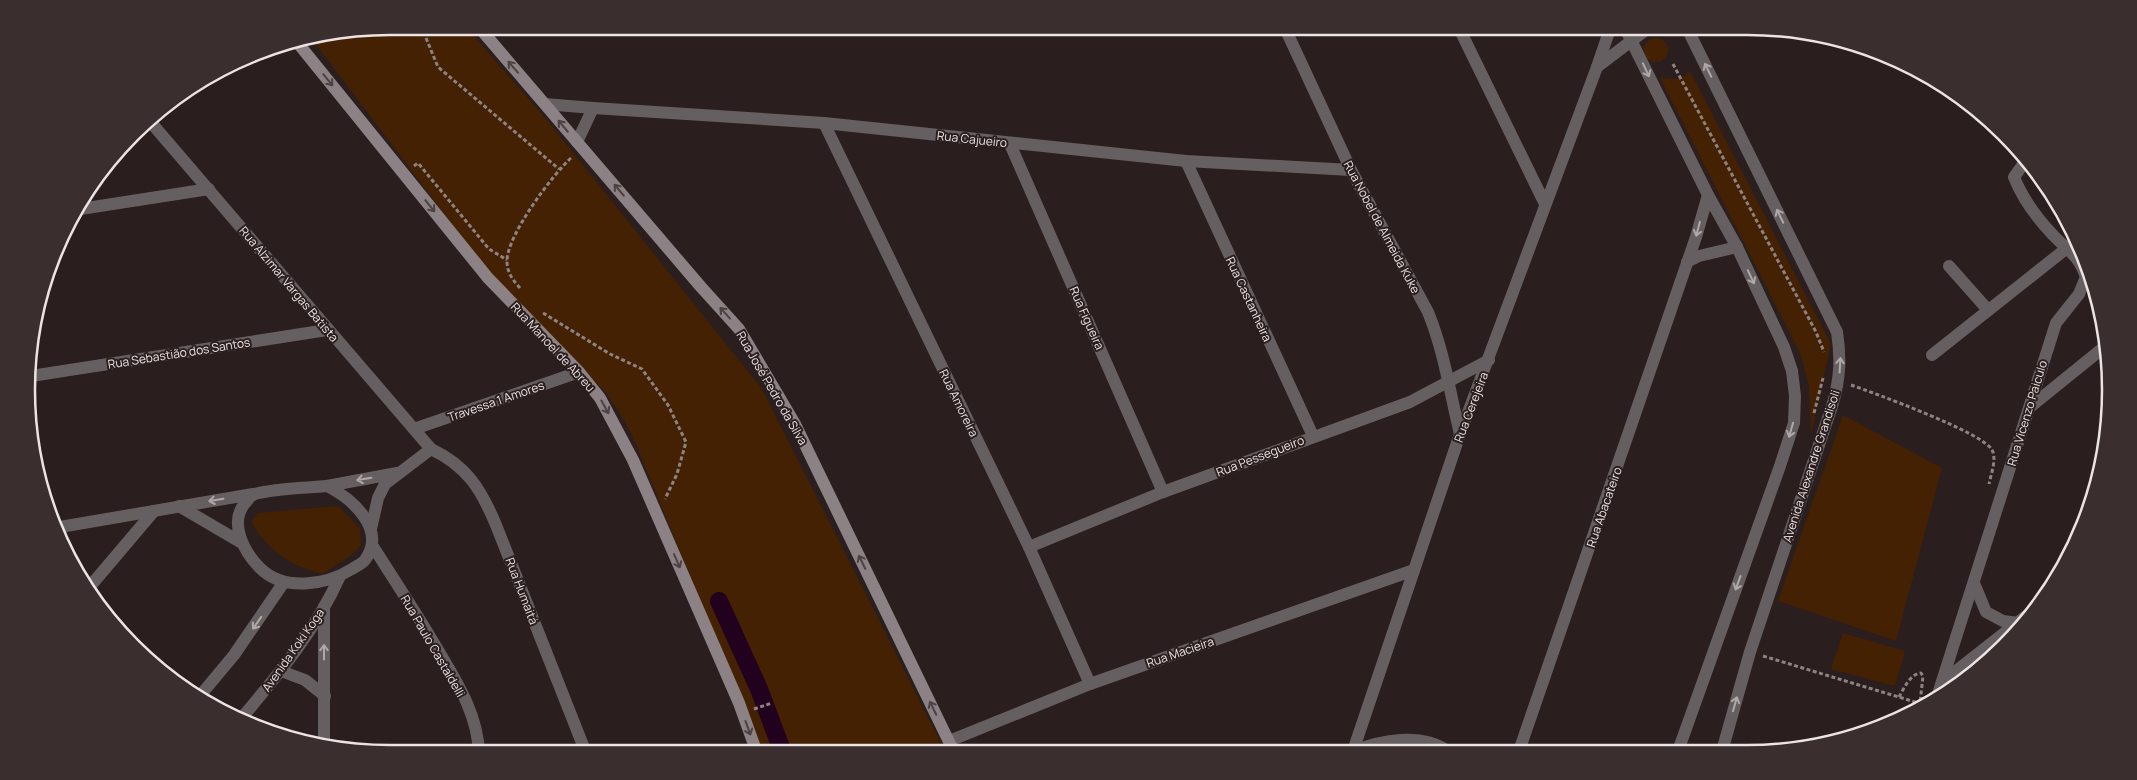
<svg xmlns="http://www.w3.org/2000/svg" width="2137" height="780" font-family="Manrope,sans-serif">
<style>
.green{fill:#442102}
.lines{fill:none;stroke-linecap:round;stroke-linejoin:round}
.canal{stroke:#21011d;stroke-width:18}
.path{stroke:#8e8383;stroke-width:3;stroke-dasharray:4 2.5;stroke-linecap:butt}
.street{stroke:#665f61;stroke-width:12}
.secondary{stroke:#8c8185;stroke-width:12}
.oneway{stroke:#4d4142}
.oneway2{stroke:#b0a8a8}
.labels{text-anchor:middle;dominant-baseline:central;stroke-width:4;stroke-linejoin:round;paint-order:stroke}
.street-label{font-size:12px;fill:#ece3e3;stroke:#2b1e1e}
.rim{fill:none;stroke:#ece3e3;stroke-width:2.5}
</style>
<rect width="100%" height="100%" fill="#2b1e1e"/>
<g class="green">
<path d="M390 26H465L546 119 762 389 946 753H763L632 435 617 408 605 392 506 292 470 248 312 39Z"/>
<circle cx="1656" cy="50" r="12"/>
<path d="M1690 71 1831 344 1811 434 1809 386 1800 353 1660 78 1681 79Z"/>
<path d="M1843 415 1942 468 1896 641 1778 601Z"/>
<path d="M338 506 360 528 361 545 352 555 322 574C289 565 269 551 251 522L258 513Z"/>
<path d="M1843 633 1905 651 1895 686 1831 669Z"/>
</g>
<g class="lines">
<path class="canal" d="M719 601 759 689 783 753"/>
<g class="path">
<path d="M421 26 438 67 559 169"/>
<path d="M1673 64 1816 332 1824 352"/>
<path d="M414 166 418 163 489 249 507 260"/>
<path d="M520 288C513 280 507 273 507 261 507 235 553 174 572 157"/>
<path d="M543 313 610 354 642 369 668 405 686 442 677 474 665 499"/>
<path d="M1851 385C1874 393 1984 433 1992 450 1997 459 1991 474 1989 484"/>
<path d="M1814 413 1823 378"/>
<path d="M1763 656 1925 705"/>
<path d="M1899 697C1904 688 1910 674 1921 673L1923 676 1920 703"/>
<path d="M754 709 772 703"/>
</g>
<g class="street">
<path d="M1284 26 1351 170 1428 312C1444 351 1450 393 1460 434"/>
<path d="M1458 26 1545 204"/>
<path d="M1624 26 1708 195 1737 247 1784 347 1792 371 1795 396 1794 423 1780 466 1678 751"/>
<path d="M1686 26 1837 332C1841 358 1840 378 1833 403L1750 652 1722 751"/>
<path d="M1597 67 1651 26"/>
<path d="M545 104 593 108 824 123 1186 161 1351 170"/>
<path d="M148 119 431 449C467 466 481 489 496 525L586 753"/>
<path d="M824 123 1029 547 1090 684"/>
<path d="M577 142 593 108"/>
<path d="M1010 144 1163 492"/>
<path d="M1186 161 1313 436"/>
<path d="M74 210 209 189"/>
<path d="M1687 262 1699 256 1737 247"/>
<path d="M1949 266 1988 310"/>
<path d="M1932 355 2067 248"/>
<path d="M31 376 327 330"/>
<path d="M2030 407 2108 344"/>
<path d="M414 429 579 372"/>
<path d="M327 486C353 499 387 530 365 560 362 564 356 566 352 569 326 585 284 592 260 568 244 552 227 521 247 501 249 498 252 495 255 494 275 488 306 488 327 486Z"/>
<path d="M327 486 397 473"/>
<path d="M179 506 242 543"/>
<path d="M54 528 253 494"/>
<path d="M371 529 378 498 385 484 431 449"/>
<path d="M372 545C393 578 415 611 435 645 455 679 478 713 479 754"/>
<path d="M1029 547 1163 492 1410 402 1489 360"/>
<path d="M1974 583 1986 612 2003 621 2018 623"/>
<path d="M87 590 154 511"/>
<path d="M281 671 305 680 325 696"/>
<path d="M1942 682 2026 616"/>
<path d="M199 697 234 655 284 582"/>
<path d="M1937 697 2056 323 2079 294 2086 277C2078 254 2068 251 2053 235 2036 217 2023 200 2014 177L2027 159"/>
<path d="M240 720C277 676 316 630 340 576"/>
<path d="M949 741 1090 684 1414 570"/>
<path d="M324 745V607"/>
<path d="M1353 751 1460 434 1597 67 1611 26"/>
<path d="M1519 751 1696 237 1708 195"/>
<path d="M1351 752C1380 740 1420 732 1448 751"/>
</g>
<g class="secondary">
<path d="M478 26 701 287 739 329 795 424 954 752"/>
<path d="M297 42 488 278 579 372 600 398 633 460 739 703 757 753"/>
</g>
</g>
<defs><path id="oneway-shaft" d="M-6 0H5M1.5-3L5.5 0L1.5 3" fill="none" stroke-width="1.6" stroke-linecap="round" stroke-linejoin="round" transform="scale(1.25)"/></defs>
<g class="oneway">
<use href="#oneway-shaft" transform="translate(513 67) rotate(-131)"/>
<use href="#oneway-shaft" transform="translate(328 80) rotate(51)"/>
<use href="#oneway-shaft" transform="translate(563 126) rotate(-130)"/>
<use href="#oneway-shaft" transform="translate(619 190) rotate(-130)"/>
<use href="#oneway-shaft" transform="translate(430 206) rotate(51)"/>
<use href="#oneway-shaft" transform="translate(725 313) rotate(-132)"/>
<use href="#oneway-shaft" transform="translate(605 407) rotate(61)"/>
<use href="#oneway-shaft" transform="translate(677 561) rotate(66)"/>
<use href="#oneway-shaft" transform="translate(862 562) rotate(-116)"/>
<use href="#oneway-shaft" transform="translate(933 708) rotate(-116)"/>
<use href="#oneway-shaft" transform="translate(748 728) rotate(70)"/>
</g>
<g class="oneway2">
<use href="#oneway-shaft" transform="translate(1646 70) rotate(65)"/>
<use href="#oneway-shaft" transform="translate(1708 70) rotate(-116)"/>
<use href="#oneway-shaft" transform="translate(1780 216) rotate(-116)"/>
<use href="#oneway-shaft" transform="translate(1698 229) rotate(105)"/>
<use href="#oneway-shaft" transform="translate(1751 277) rotate(65)"/>
<use href="#oneway-shaft" transform="translate(1840 365) rotate(-87)"/>
<use href="#oneway-shaft" transform="translate(1791 430) rotate(106)"/>
<use href="#oneway-shaft" transform="translate(364 479) rotate(170)"/>
<use href="#oneway-shaft" transform="translate(216 500) rotate(171)"/>
<use href="#oneway-shaft" transform="translate(1738 583) rotate(110)"/>
<use href="#oneway-shaft" transform="translate(257 623) rotate(125)"/>
<use href="#oneway-shaft" transform="translate(324 652) rotate(-90)"/>
<use href="#oneway-shaft" transform="translate(1735 704) rotate(-74)"/>
</g>
<g class="labels">
<g class="street-label">
<text transform="translate(972 139) rotate(6)">Rua Cajueiro</text>
<text transform="translate(1382 227) rotate(62)">Rua Nobel de Almeida Kuke</text>
<text transform="translate(289 284) rotate(50)">Rua Alzimar Vargas Batista</text>
<text transform="translate(1249 299) rotate(65)">Rua Castanheira</text>
<text transform="translate(1087 318) rotate(66)">Rua Figueira</text>
<text transform="translate(553 347) rotate(47)">Rua Manoel de Abreu</text>
<text transform="translate(179 353) rotate(-9)">Rua Sebastião dos Santos</text>
<text transform="translate(772 388) rotate(60)">Rua José Pedro da Silva</text>
<text transform="translate(496 401) rotate(-19)">Travessa 1 Amores</text>
<text transform="translate(959 403) rotate(64)">Rua Amoreira</text>
<text transform="translate(1471 407) rotate(-69)">Rua Cerejeira</text>
<text transform="translate(2027 413) rotate(-73)">Rua Vicenzo Paiculo</text>
<text transform="translate(1260 456) rotate(-21)">Rua Pessegueiro</text>
<text transform="translate(1811 466) rotate(-72)">Avenida Alexandre Grandisoli</text>
<text transform="translate(1604 507) rotate(-71)">Rua Abacateiro</text>
<text transform="translate(522 591) rotate(69)">Rua Humaitá</text>
<text transform="translate(433 646) rotate(60)">Rua Paulo Castaldelli</text>
<text transform="translate(293 650) rotate(-55)">Avenida Koki Koga</text>
<text transform="translate(1180 652) rotate(-19)">Rua Macieira</text>
</g>
</g>
<path d="M0 0H2137V780H0ZM390 35H1747A355 355 0 0 1 2102 390V390A355 355 0 0 1 1747 745H390A355 355 0 0 1 35 390V390A355 355 0 0 1 390 35Z" fill="#3a2e2e" fill-rule="evenodd"/>
<path class="rim" d="M390 35H1747A355 355 0 0 1 2102 390V390A355 355 0 0 1 1747 745H390A355 355 0 0 1 35 390V390A355 355 0 0 1 390 35Z"/>
</svg>
